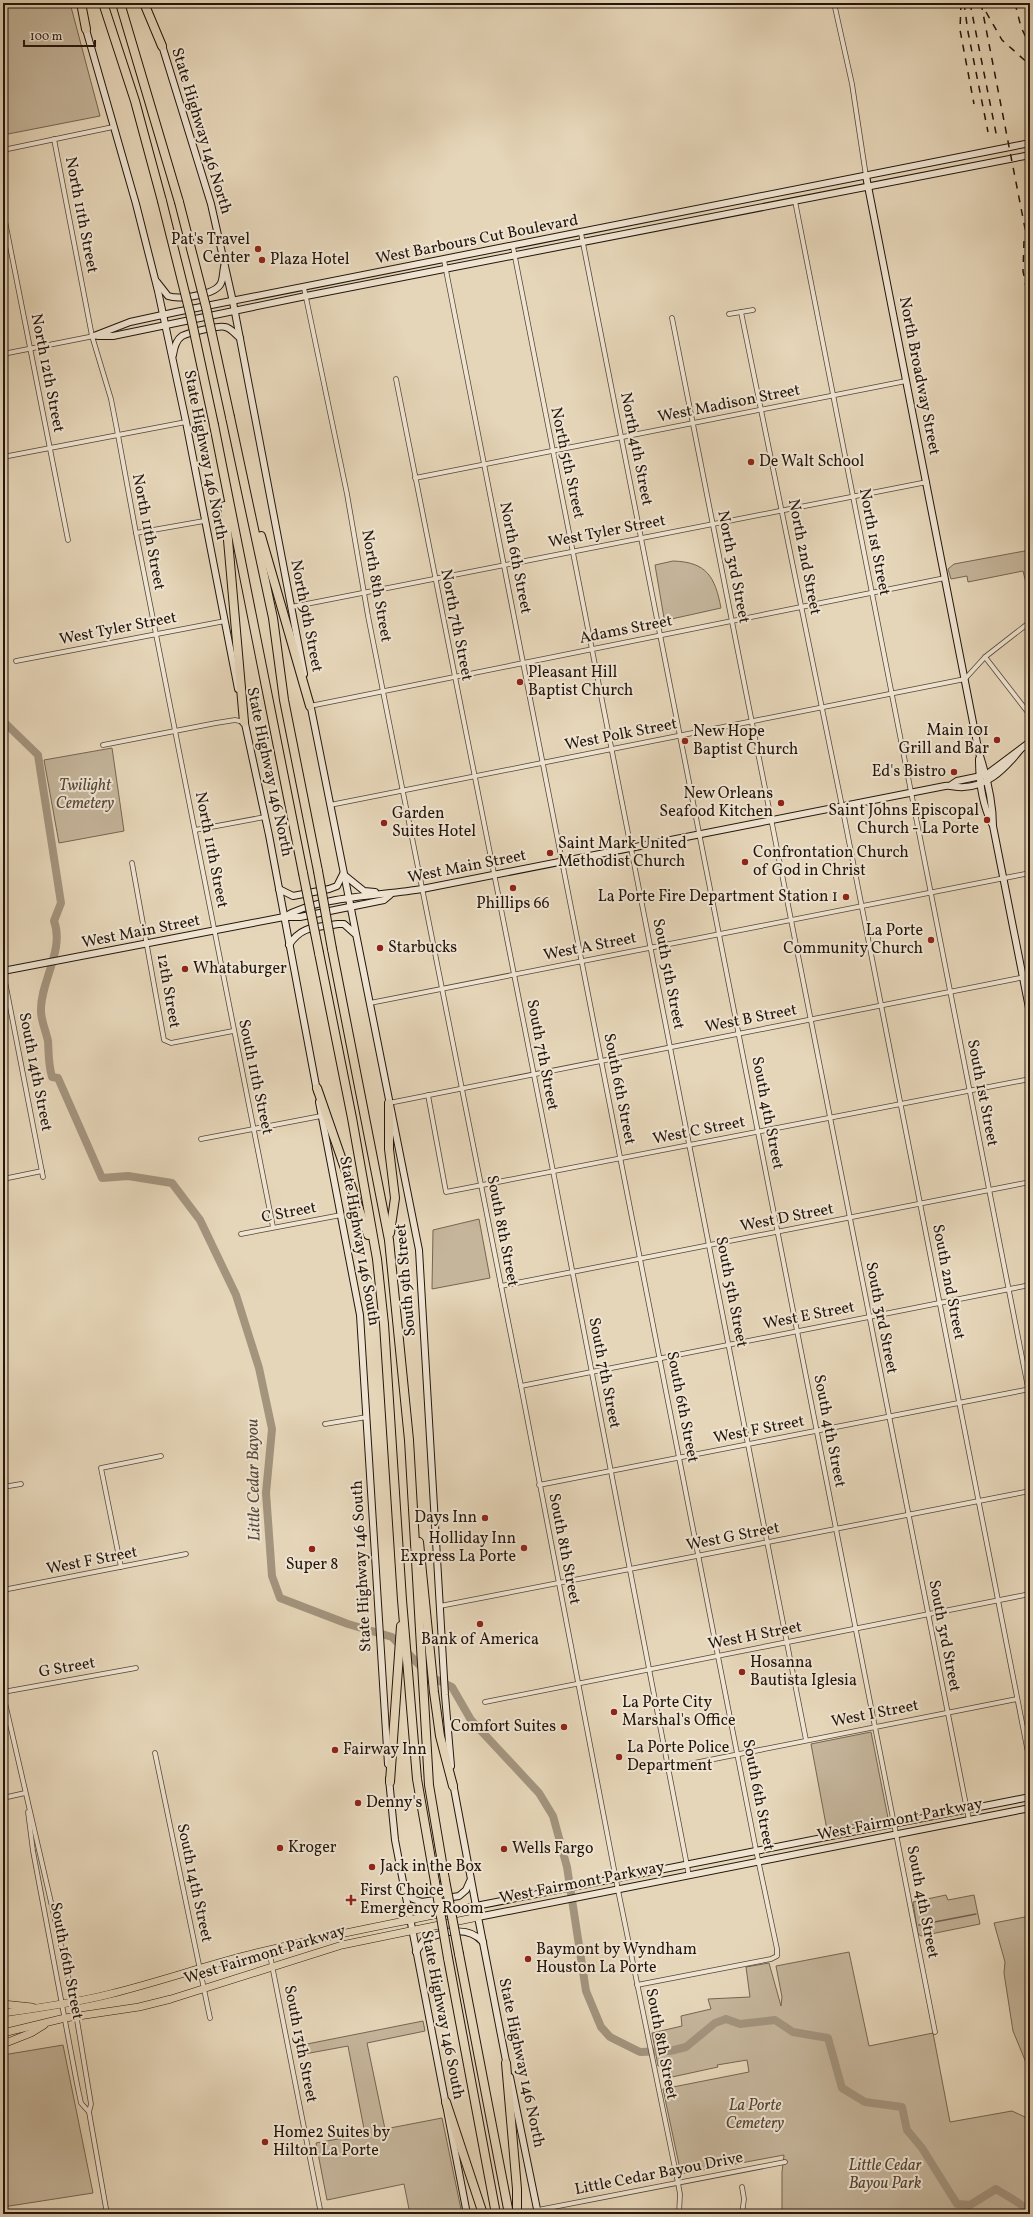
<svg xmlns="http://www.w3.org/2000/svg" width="1033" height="2217" font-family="Vollkorn,serif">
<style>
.green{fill:#c5b59b;stroke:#746553}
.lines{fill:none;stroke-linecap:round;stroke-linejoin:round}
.stream{stroke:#6f6150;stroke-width:1.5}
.river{stroke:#a3947e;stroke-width:8}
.street-casing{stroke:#534536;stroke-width:5.5}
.secondary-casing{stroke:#22150b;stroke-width:8}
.primary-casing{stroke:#22150b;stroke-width:8}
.highway-casing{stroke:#22150b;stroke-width:10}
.street{stroke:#efe4d2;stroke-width:4}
.secondary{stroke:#efe4d2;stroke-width:6}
.primary{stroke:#e6d6b9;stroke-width:7}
.highway{stroke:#e6d6b9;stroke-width:8}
.rail{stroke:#22150b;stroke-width:1.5;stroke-dasharray:7 7;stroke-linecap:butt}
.highway-bridge-casing{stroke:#22150b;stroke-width:10;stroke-linecap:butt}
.highway-bridge{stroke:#e6d6b9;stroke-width:8}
.poi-dot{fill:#8f2418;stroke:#efe4d2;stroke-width:1.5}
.labels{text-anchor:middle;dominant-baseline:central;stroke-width:4;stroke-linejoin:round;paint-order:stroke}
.street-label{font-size:16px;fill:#22150b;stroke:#efe4d2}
.poi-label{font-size:16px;fill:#22150b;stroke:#efe4d2;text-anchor:start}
.park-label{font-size:16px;font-style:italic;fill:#534536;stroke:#efe4d2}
.water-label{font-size:17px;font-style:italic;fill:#564839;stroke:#efe4d2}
</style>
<rect width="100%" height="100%" fill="#e6d6b9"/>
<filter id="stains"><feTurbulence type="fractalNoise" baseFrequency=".005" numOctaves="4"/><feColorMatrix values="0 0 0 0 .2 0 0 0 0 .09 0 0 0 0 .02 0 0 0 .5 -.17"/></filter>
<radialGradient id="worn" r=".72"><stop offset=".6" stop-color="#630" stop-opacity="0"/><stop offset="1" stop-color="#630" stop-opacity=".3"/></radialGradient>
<g class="green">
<path d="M3 3H70L100 116 3 135Z"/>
<path d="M1030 550V599L1023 571 968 582 967 576 951 579 948 569 954 564Z"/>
<path d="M673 561C707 562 715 577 721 608L667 620 664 618 655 565Z"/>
<path d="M112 748 124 831 59 843 44 760Z"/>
<path d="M479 1219 490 1278 432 1289 433 1230Z"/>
<path d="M871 1732 888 1818 827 1830 811 1744Z"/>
<path d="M946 1895 948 1900 974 1895 980 1924 921 1936 918 1934 913 1902Z"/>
<path d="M1030 1916V2097L1027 2065 1013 2031 1004 1973 1005 1962 994 1923Z"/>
<path d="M849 1952 869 2046 933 2033 950 2122 1012 2111 1025 2117 1030 2138V2214H782V2172L784 2155 681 2174 663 2089 749 2072 747 2060 717 2065 718 2067 672 2077 670 2064 658 2066 652 2033 682 2026 681 2016 711 2009 708 1999 750 1997 746 1967 769 1963 781 2006 782 1997 776 1966Z"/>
<path d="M423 2021 425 2031 367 2043 385 2129 442 2118 462 2214H456L455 2211 443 2214H410L404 2184 327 2200 316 2143 365 2134 348 2046 299 2055 297 2046Z"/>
<path d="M63 2045 93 2193 3 2207V2055Z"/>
</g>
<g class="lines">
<path class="stream" d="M919 1925 976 1914"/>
<path class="river" d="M3 721 38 755 61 903 54 921C65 950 40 982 41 1011 41 1021 46 1031 48 1041 49 1055 48 1062 52 1077L58 1078 102 1178 128 1176 172 1183 200 1220 236 1295 259 1368 272 1429 266 1493 272 1576 280 1598 348 1624 392 1637 431 1677 452 1687 471 1720 539 1793 553 1816 567 1867 586 1991 601 2027 610 2037 640 2052 670 2051 686 2047 715 2023 726 2019 740 2024 775 2020 793 2032 828 2038 842 2088 865 2102 902 2107 907 2130 922 2148 957 2204 970 2205 996 2189C1005 2195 1025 2205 1030 2213"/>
<defs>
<g id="street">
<path d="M834 3 852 84 866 176"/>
<path d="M54 139 92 336 111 399 118 435 136 533 273 1227"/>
<path d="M3 150 113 127"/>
<path d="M795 201 1030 1398"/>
<path d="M3 211 68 540"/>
<path d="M581 233 935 2032"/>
<path d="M513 247 806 1740"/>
<path d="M444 260 756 1850 777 1949V1956L771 1959 637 1985"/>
<path d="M304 288 347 494 368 616 521 1386 618 1890 678 2183 680 2194 679 2214"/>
<path d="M741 312 842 806 1030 1763"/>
<path d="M729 314 753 310"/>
<path d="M672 318 969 1820"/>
<path d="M3 354 94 336"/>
<path d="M396 379 553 1171 689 1876"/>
<path d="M3 457 186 422"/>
<path d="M415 478 906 381"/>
<path d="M136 533 204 521"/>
<path d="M291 607 927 482"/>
<path d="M985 657 1030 715"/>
<path d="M16 661 225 621"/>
<path d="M310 706 945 578"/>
<path d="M103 745 216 723 235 720 244 722"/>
<path d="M330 805 965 679 985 657 1030 622"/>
<path d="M195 830 265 817"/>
<path d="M132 863 164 1040 171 1043 233 1031"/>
<path d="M3 971 43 1177"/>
<path d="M370 1003 1030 873"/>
<path d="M428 1095 446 1192 1030 1079"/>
<path d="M389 1103 1030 976"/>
<path d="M201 1139 321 1116"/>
<path d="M3 1179 42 1171"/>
<path d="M241 1234 341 1215"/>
<path d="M501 1286 1030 1182"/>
<path d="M3 1329 5 1342"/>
<path d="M521 1386 1030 1285"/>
<path d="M325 1424 367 1417"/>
<path d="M539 1485 1030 1389"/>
<path d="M3 1487 21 1484"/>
<path d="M121 1567 101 1468 161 1456"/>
<path d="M3 1590 186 1554"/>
<path d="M440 1606 1030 1491"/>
<path d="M3 1692 136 1668"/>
<path d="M3 1694 74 2002 91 2104 89 2112 107 2214"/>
<path d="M485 1702 1030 1594"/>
<path d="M155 1753 210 2018"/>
<path d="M669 1768 1017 1699"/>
<path d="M3 1798 25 1793"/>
<path d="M28 1812 33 1851 77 2084 81 2103 89 2112"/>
<path d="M269 1950 321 2214"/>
<path d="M742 2187 744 2199 742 2214"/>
<path d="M538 2210 785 2162"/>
</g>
<g id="secondary">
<path d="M85 26 136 204 158 291 186 422 238 689"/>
<path d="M161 42 211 204 233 302 304 674"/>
<path d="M866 176 979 753C987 777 993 801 993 826L1030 1013"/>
<path d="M157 282 168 296C179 300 216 295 221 283 223 279 223 272 224 267"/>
<path d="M94 336 130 322 176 312 1030 143"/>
<path d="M98 336H113L306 296 1030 155"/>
<path d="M173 355C174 348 176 340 182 336 188 333 219 325 225 327 231 328 235 334 240 338"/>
<path d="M310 703 419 1250 445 1695 451 1766"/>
<path d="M244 719 269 835 317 1091"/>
<path d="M979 759C979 780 982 804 992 824"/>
<path d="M951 785 957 781 986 775 1030 742"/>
<path d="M279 889 293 896 329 889 337 886 343 874 364 891 375 892"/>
<path d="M284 917C319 896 381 896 422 889L945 786C950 785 953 787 958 787 985 789 1004 770 1020 750"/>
<path d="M289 945C302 925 316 928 338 924H344L354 933"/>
<path d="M3 971 284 917H300L384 900 390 895"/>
<path d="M319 1102 360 1315 388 1764"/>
<path d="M389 1779 395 1840 467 2214"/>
<path d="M453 1783 476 1906 1030 1797"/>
<path d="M404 1891 413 1899 422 1902 459 1896 466 1890 470 1881"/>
<path d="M416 1952 424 1940C442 1932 468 1925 483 1942"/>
<path d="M507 2066 478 1917 1030 1808"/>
<path d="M510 2077 538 2214"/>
</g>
<g id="primary">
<path d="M3 2004 32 2007"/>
<path d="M3 2013C39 2008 75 2003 110 1994 159 1982 207 1965 256 1953 329 1935 403 1922 476 1906L478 1917 342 1945 171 1999 139 2007 65 2018 3 2033"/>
<path d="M3 2044 31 2033 44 2025"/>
</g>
<g id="highway">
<path d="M81 3 86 29"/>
<path d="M103 3 135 101 162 201"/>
<path d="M120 3 179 202"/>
<path d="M144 3 162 46"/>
<path d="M230 417 273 618 284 700 318 871"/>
<path d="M214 425 303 873"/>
<path d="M225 506 244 722"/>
<path d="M261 536 310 706"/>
<path d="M332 949 389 1240 409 1440 429 1785 445 1880"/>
<path d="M319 953 352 1118 377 1259 384 1324 402 1600 417 1779 435 1882"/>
<path d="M317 1088 368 1235"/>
<path d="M389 1103V1149L395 1198 390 1233"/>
<path d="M419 1542 434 1692 440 1736 453 1786"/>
<path d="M390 1782 401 1626"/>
<path d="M459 1954 509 2214"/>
<path d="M448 1958 496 2214"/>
<path d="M506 2063 517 2189V2214"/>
<path d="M446 2102 483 2214"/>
</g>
</defs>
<use href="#street" class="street-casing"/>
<use href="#secondary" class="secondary-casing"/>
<use href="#primary" class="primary-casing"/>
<use href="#highway" class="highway-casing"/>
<use href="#street" class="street"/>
<use href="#secondary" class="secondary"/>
<use href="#primary" class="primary"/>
<use href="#highway" class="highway"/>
<g class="rail">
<path d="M961 3 960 30 974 104"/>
<path d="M964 3 968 32 988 132"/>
<path d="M970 3 997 138"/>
<path d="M981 3 1030 254"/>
<path d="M1015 3 1021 27 1030 46"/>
<path d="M986 12 1002 40 1030 65"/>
<path d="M1024 241 1023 271 1030 307"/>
</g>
<defs>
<g id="highway-bridge">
<path d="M162 201 190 313 214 425"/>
<path d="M179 202 206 307 230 417"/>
<path d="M318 871 332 949"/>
<path d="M303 873 319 953"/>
<path d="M445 1880 459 1954"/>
<path d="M435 1882 448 1958"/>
</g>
</defs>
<use href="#highway-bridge" class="highway-bridge-casing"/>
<use href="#highway-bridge" class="highway-bridge"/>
</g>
<g class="poi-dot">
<circle cx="258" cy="249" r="4"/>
<circle cx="262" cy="260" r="4"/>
<circle cx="751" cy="462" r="4"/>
<circle cx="520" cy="682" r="4"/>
<circle cx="997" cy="740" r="4"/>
<circle cx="685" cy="741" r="4"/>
<circle cx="954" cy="772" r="4"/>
<circle cx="781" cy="803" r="4"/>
<circle cx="987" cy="820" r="4"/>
<circle cx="384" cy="823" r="4"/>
<circle cx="550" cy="853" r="4"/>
<circle cx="745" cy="862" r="4"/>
<circle cx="513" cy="888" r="4"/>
<circle cx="846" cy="897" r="4"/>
<circle cx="931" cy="940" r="4"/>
<circle cx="380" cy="948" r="4"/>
<circle cx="185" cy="969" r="4"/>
<circle cx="485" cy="1518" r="4"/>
<circle cx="524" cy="1548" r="4"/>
<circle cx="312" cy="1549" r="4"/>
<circle cx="480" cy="1624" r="4"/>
<circle cx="742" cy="1672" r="4"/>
<circle cx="614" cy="1712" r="4"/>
<circle cx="564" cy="1727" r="4"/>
<circle cx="335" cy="1750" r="4"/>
<circle cx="619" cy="1757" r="4"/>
<circle cx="358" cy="1803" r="4"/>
<circle cx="280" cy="1848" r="4"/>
<circle cx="504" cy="1849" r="4"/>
<circle cx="372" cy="1867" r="4"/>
<path d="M349 1894h4v4h4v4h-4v4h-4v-4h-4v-4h4z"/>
<circle cx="528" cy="1959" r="4"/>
<circle cx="265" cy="2142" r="4"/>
</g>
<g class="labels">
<g class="street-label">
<text transform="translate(201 131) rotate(73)">State Highway 146 North</text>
<text transform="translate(81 215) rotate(79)">North 11th Street</text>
<text transform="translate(477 240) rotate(-11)">West Barbours Cut Boulevard</text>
<text transform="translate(47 373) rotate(79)">North 12th Street</text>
<text transform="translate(919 376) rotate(79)">North Broadway Street</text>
<text transform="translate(729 404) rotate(-11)">West Madison Street</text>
<text transform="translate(636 449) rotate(79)">North 4th Street</text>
<text transform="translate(205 455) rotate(79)">State Highway 146 North</text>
<text transform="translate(567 463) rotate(78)">North 5th Street</text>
<text transform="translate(148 532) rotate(79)">North 11th Street</text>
<text transform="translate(607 532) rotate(-11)">West Tyler Street</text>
<text transform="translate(874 542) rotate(79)">North 1st Street</text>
<text transform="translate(804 557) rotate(79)">North 2nd Street</text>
<text transform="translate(515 558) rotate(79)">North 6th Street</text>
<text transform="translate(733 567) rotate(79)">North 3rd Street</text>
<text transform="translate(376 586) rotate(80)">North 8th Street</text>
<text transform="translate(306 616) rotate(79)">North 9th Street</text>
<text transform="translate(456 625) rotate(79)">North 7th Street</text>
<text transform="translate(118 629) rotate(-11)">West Tyler Street</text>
<text transform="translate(626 630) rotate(-11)">Adams Street</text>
<text transform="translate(621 735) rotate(-11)">West Polk Street</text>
<text transform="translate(269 772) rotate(78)">State Highway 146 North</text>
<text transform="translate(211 850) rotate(79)">North 11th Street</text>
<text transform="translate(467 867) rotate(-11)">West Main Street</text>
<text transform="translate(141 932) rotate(-11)">West Main Street</text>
<text transform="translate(590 947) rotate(-11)">West A Street</text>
<text transform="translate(668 974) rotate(79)">South 5th Street</text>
<text transform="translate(168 991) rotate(80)">12th Street</text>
<text transform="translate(751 1019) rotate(-11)">West B Street</text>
<text transform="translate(542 1055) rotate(79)">South 7th Street</text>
<text transform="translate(35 1072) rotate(79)">South 14th Street</text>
<text transform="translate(255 1077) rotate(78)">South 11th Street</text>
<text transform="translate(619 1089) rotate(79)">South 6th Street</text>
<text transform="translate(982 1093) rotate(79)">South 1st Street</text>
<text transform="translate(767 1113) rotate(79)">South 4th Street</text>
<text transform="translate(699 1131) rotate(-11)">West C Street</text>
<text transform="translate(289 1213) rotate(-11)">C Street</text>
<text transform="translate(787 1218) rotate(-11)">West D Street</text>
<text transform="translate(502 1231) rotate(79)">South 8th Street</text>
<text transform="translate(359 1241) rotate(80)">State Highway 146 South</text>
<text transform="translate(406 1280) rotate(-95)">South 9th Street</text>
<text transform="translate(948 1282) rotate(79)">South 2nd Street</text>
<text transform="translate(731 1292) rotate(79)">South 5th Street</text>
<text transform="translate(809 1316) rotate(-11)">West E Street</text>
<text transform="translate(881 1318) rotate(79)">South 3rd Street</text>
<text transform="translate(604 1373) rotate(79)">South 7th Street</text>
<text transform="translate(682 1407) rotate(79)">South 6th Street</text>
<text transform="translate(759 1430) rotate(-11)">West F Street</text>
<text transform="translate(829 1431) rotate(79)">South 4th Street</text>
<text transform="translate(733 1537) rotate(-11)">West G Street</text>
<text transform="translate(564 1549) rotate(79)">South 8th Street</text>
<text transform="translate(92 1561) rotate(-11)">West F Street</text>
<text transform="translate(362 1566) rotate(-93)">State Highway 146 South</text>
<text transform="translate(755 1636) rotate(-11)">West H Street</text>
<text transform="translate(944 1636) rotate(79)">South 3rd Street</text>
<text transform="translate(67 1668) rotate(-10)">G Street</text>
<text transform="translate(875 1714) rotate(-11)">West I Street</text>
<text transform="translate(758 1795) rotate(79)">South 6th Street</text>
<text transform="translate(900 1820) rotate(-11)">West Fairmont Parkway</text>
<text transform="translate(194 1883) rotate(78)">South 14th Street</text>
<text transform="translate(582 1883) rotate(-11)">West Fairmont Parkway</text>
<text transform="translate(922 1902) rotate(79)">South 4th Street</text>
<text transform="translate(265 1955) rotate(-17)">West Fairmont Parkway</text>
<text transform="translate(66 1961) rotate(79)">South 16th Street</text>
<text transform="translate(442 2015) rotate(79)">State Highway 146 South</text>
<text transform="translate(300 2044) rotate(79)">South 13th Street</text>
<text transform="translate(661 2044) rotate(79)">South 8th Street</text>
<text transform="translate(521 2063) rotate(78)">State Highway 146 North</text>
<text transform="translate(659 2174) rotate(-11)">Little Cedar Bayou Drive</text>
</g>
<g class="poi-label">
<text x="250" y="240" text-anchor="end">Pat's Travel<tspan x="250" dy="18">Center</tspan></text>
<text x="270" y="260">Plaza Hotel</text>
<text x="759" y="462">De Walt School</text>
<text x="528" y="673">Pleasant Hill<tspan x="528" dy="18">Baptist Church</tspan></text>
<text x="989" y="731" text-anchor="end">Main 101<tspan x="989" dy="18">Grill and Bar</tspan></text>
<text x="693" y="732">New Hope<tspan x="693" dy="18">Baptist Church</tspan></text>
<text x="946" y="772" text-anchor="end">Ed's Bistro</text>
<text x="773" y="794" text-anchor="end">New Orleans<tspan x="773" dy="18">Seafood Kitchen</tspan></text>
<text x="979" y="811" text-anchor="end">Saint Johns Episcopal<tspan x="979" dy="18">Church - La Porte</tspan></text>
<text x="392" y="814">Garden<tspan x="392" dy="18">Suites Hotel</tspan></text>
<text x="558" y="844">Saint Mark United<tspan x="558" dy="18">Methodist Church</tspan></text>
<text x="753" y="853">Confrontation Church<tspan x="753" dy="18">of God in Christ</tspan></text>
<text x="838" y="897" text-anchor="end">La Porte Fire Department Station 1</text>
<text x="513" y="904" text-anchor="middle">Phillips 66</text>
<text x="923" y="931" text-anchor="end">La Porte<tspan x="923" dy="18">Community Church</tspan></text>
<text x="388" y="948">Starbucks</text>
<text x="193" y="969">Whataburger</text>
<text x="477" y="1518" text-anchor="end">Days Inn</text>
<text x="516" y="1539" text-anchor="end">Holliday Inn<tspan x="516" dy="18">Express La Porte</tspan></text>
<text x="312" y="1565" text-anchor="middle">Super 8</text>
<text x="480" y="1640" text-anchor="middle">Bank of America</text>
<text x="750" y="1663">Hosanna<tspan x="750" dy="18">Bautista Iglesia</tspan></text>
<text x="622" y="1703">La Porte City<tspan x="622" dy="18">Marshal's Office</tspan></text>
<text x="556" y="1727" text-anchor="end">Comfort Suites</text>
<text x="627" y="1748">La Porte Police<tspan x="627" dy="18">Department</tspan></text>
<text x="343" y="1750">Fairway Inn</text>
<text x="366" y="1803">Denny's</text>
<text x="288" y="1848">Kroger</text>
<text x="512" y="1849">Wells Fargo</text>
<text x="380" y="1867">Jack in the Box</text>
<text x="360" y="1891">First Choice<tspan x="360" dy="18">Emergency Room</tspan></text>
<text x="536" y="1950">Baymont by Wyndham<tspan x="536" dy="18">Houston La Porte</tspan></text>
<text x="273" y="2133">Home2 Suites by<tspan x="273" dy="18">Hilton La Porte</tspan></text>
</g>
<g class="park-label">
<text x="85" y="786">Twilight<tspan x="85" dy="18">Cemetery</tspan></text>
<text x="755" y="2106">La Porte<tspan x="755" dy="18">Cemetery</tspan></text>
<text x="885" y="2166">Little Cedar<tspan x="885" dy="18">Bayou Park</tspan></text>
</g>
<g class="water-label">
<text transform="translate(254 1480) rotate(-91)">Little Cedar Bayou</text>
</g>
</g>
<rect width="1033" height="2217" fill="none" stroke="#e6d6b9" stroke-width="16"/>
<rect x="4" y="4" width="1025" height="2209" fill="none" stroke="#22150b" stroke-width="2"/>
<rect x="8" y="8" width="1017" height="2201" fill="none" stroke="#22150b"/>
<path d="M24 40v6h71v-6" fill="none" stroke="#22150b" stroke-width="2"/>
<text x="30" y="40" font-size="12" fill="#22150b" stroke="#efe4d2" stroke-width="3" paint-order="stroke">100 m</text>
<rect width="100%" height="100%" filter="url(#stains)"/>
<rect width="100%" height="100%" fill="url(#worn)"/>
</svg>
